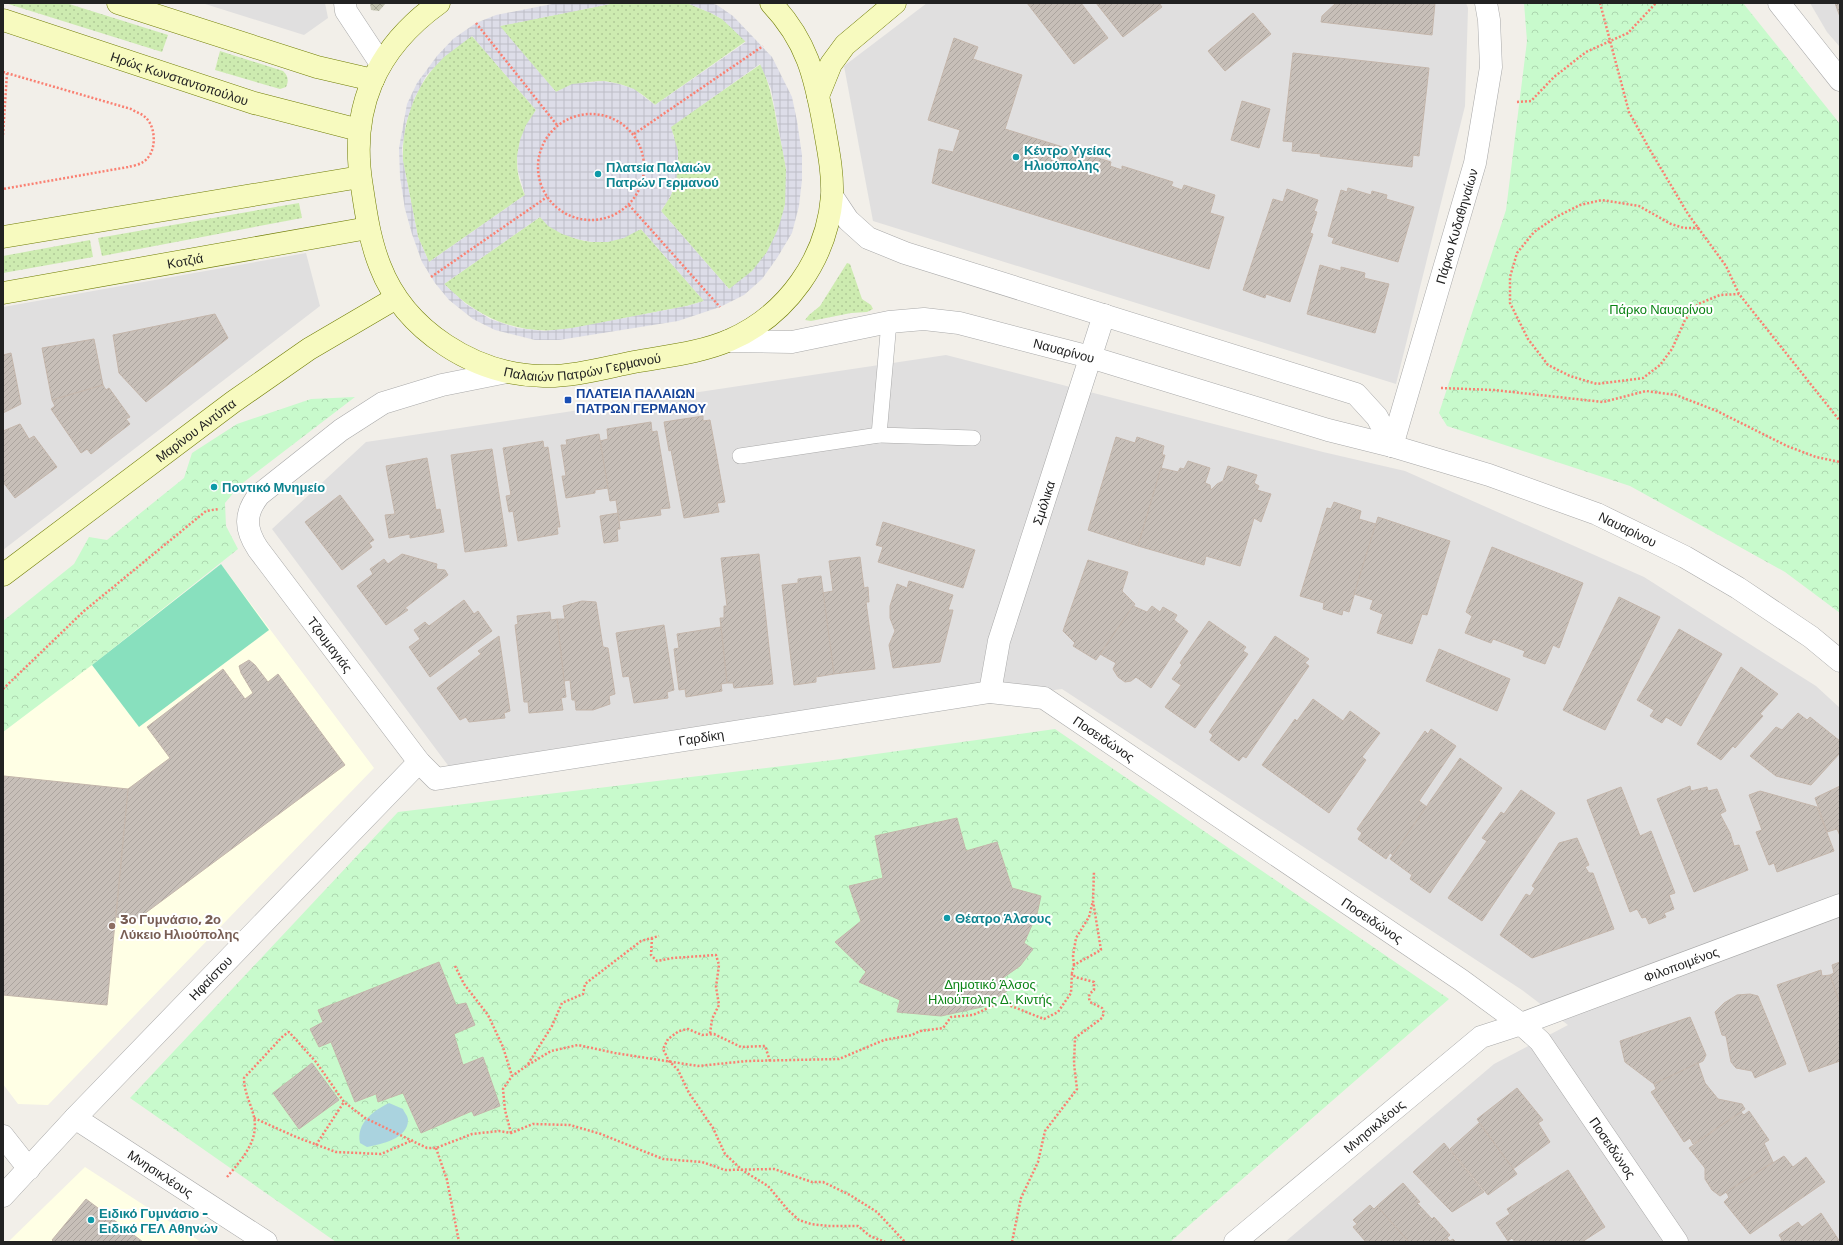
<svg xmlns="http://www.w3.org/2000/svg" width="1843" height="1245" font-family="Rubik,sans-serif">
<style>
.residential{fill:#e0dfdf}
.education{fill:#ffffe5}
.construction{fill:url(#construction-cross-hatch)}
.grass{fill:url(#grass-dots)}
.park{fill:url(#park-crowns)}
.pitch{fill:#88e0be}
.plaza{fill:url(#plaza-grid);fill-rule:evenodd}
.water{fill:#aad3df}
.building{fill:url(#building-hatch);stroke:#c4b6ab}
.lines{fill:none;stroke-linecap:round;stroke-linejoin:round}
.lane-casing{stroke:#a9a9a9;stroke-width:16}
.street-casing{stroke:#a9a9a9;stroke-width:23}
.secondary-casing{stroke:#707d05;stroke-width:23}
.path{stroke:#fa8072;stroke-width:2.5;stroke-dasharray:2 2;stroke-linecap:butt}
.lane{stroke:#fff;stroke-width:15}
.street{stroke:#fff;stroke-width:22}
.secondary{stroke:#f7fabf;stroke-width:22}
.culture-dot{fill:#0f9aa8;stroke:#fff;stroke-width:1.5}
.transit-dot{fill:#1a4fb4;stroke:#fff;stroke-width:1.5}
.education-dot{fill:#8d6e63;stroke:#fff;stroke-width:1.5}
.labels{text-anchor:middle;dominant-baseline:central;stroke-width:4;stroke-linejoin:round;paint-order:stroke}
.street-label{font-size:13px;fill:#222;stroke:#fff}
.culture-label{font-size:13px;font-weight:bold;fill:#0d838f;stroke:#fff;text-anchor:start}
.park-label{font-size:13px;fill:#0c8416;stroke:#fff}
.transit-label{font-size:13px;font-weight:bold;fill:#164399;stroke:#fff;text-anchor:start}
.education-label{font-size:13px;font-weight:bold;fill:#785e54;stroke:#fff;text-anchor:start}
</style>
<defs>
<pattern id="construction-cross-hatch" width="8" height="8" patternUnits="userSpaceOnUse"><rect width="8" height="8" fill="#c7c7b4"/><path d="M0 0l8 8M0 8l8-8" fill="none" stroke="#abab9a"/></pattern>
<pattern id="grass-dots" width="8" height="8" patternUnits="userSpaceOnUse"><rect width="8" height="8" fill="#cdebb0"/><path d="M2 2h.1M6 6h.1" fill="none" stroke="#b0c997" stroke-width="1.8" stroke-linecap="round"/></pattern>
<pattern id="park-crowns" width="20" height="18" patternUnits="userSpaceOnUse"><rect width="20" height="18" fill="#c8facc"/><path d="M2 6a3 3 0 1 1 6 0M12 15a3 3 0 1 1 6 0" fill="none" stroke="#acd6af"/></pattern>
<pattern id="plaza-grid" width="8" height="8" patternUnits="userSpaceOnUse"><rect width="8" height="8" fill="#dddde8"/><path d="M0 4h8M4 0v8" fill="none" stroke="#bdbdc7"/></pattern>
<pattern id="building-hatch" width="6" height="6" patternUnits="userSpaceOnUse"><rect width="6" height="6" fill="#c7bfb8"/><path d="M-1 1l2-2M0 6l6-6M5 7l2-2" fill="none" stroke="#aba49e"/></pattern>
</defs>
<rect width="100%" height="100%" fill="#f2efe9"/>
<g class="residential">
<path d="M202 3H325L328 18 304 35Z"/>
<path d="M927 3H1466L1468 8 1465 106 1396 384 873 221 844 66Z"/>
<path d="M1810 3H1840V47L1827 32Z"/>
<path d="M306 253 320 306 3 550V307Z"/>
<path d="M946 355 1323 452 1405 471 1644 577 1816 686 1840 708V1242H1285L1494 1064 1568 1025 1522 990 1062 689 450 768 272 529 366 442Z"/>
</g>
<g class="education">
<path d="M221 564 374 768 48 1105 18 1104 3 1084V732Z"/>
<path d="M85 1167 201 1242H8Z"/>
</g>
<path class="construction" d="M370 3H386L379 11 371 10Z"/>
<g class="grass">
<path d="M5 3H66L168 35 162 52Z"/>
<path d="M615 3H687L711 13 722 19 746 41 655 105C626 77 591 75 556 92L499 26Z"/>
<path d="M472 36 536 110C520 141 509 160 525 195L429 262 418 237 403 161C401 109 426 62 472 36Z"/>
<path d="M220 51 283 71C288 76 289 80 286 87L280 89 215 70Z"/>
<path d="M761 64C770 85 774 106 778 129 782 146 786 163 787 180 788 221 767 269 729 289L661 211 670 197 676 183 674 136 670 127Z"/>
<path d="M299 203 302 218 102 256 98 238Z"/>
<path d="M540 217C556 233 584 246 608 241 619 239 630 233 641 229L704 301 687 306C660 311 633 316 606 322 590 325 574 329 558 330 514 334 474 315 444 284Z"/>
<path d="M90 240 93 257 3 273V256Z"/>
<path d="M847 263 850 264 862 299 871 305 873 309 867 312 851 313 811 321 805 320 809 315 820 306Z"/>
</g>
<g class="park">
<path d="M1524 3H1743L1840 124V613L1785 572 1630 486 1447 426 1439 413 1506 210 1527 41Z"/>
<path d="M355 397 240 485 225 503 226 526 238 549 92 665 3 732V621L74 564 89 537 107 540 184 478 192 453 237 424 311 399Z"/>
<path d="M1055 729 1449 999 1170 1242H336L130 1098 398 812 833 760Z"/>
</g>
<path class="pitch" d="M221 564 269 630 139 727 92 665Z"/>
<path class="plaza" d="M557 3H615L500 26 556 92 572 84 603 81 619 84 634 89 655 105 746 42 722 19 711 13 687 3H710L717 5 733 16 772 57 792 97 797 121 802 155V180L799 206 792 233 777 258 762 279 744 295 720 307 678 321 559 340H535L495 330 473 319 449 300 435 283 422 262 412 234 405 209 400 177 399 148 407 104 417 83 437 56 453 39 476 23 496 15ZM472 36 536 110 526 125 520 140 517 156 518 171 525 195 429 262 418 237 403 161 402 149 406 123 414 99 426 76 444 57ZM760 64 771 89 786 168 785 205 778 229 767 252 752 271 729 289 661 211 670 197 676 183 678 167V151L671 127ZM540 217 548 226 562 234 577 239 592 242H608L624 238 641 229 704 301 687 306 572 328 544 331 517 328 490 319 466 304 444 284Z"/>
<path class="water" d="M389 1103 403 1109C404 1112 408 1116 408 1120 408 1139 381 1144 367 1147L360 1143C356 1123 373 1111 389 1103Z"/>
<g class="building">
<path d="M1027 3H1081L1108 38 1074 64Z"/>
<path d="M1096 3H1159L1162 7 1123 37Z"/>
<path d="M1336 3H1435L1432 35 1321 22 1322 16Z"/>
<path d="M1835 3H1840V17Z"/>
<path d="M1253 13 1271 34 1225 71 1208 51Z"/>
<path d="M954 38 978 47 973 59 1022 75 1005 129 1111 162 1110 166 1122 170V166L1173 182 1171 186 1182 190 1184 185 1215 195 1210 213 1224 217 1209 269 932 183 939 149 953 152 960 130 928 120Z"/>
<path d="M1293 53 1429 68 1419 156 1413 155 1412 167 1320 156 1321 154 1292 151 1293 142 1283 141Z"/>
<path d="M1242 101 1270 109 1259 148 1231 140Z"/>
<path d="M1348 188 1371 195 1372 191 1387 195 1386 199 1414 207 1398 262 1332 243 1334 238 1328 236 1341 190 1347 192Z"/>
<path d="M1287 189 1318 200 1314 211 1317 212 1310 233 1313 234 1290 302 1266 294 1265 298 1243 290 1273 199 1283 202Z"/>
<path d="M1320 265 1341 271V267L1365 273 1364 278 1389 284 1375 333 1307 314Z"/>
<path d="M215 314 228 338 146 402 119 373 113 335Z"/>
<path d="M94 339 103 385 52 400 42 348Z"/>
<path d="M11 353 21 404 3 413V355Z"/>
<path d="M103 385 106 390 109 388 130 417 126 419 130 424 91 454 87 449 81 453 51 409 55 406 52 400Z"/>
<path d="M703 416V421L710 420 725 502 717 503 719 512 684 518 671 450 669 451 664 422Z"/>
<path d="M651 422 652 432 657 431 670 508 660 509 661 515 619 521 616 500 610 501 600 441 608 439 607 429Z"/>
<path d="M20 424 29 439 34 436 57 467 15 498 3 482V431Z"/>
<path d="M599 434 608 488 595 490V493L566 498 562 476H566L561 445H567L566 440Z"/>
<path d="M1116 437 1135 443 1137 437 1164 446 1162 455H1165L1138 546 1088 530Z"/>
<path d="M543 441 544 448 548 447 560 527H557L558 534 518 541 513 511 509 512 506 496 511 495 503 448Z"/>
<path d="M492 449 507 546 465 552 451 455Z"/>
<path d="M427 458 436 510 440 509 444 532 410 538V534L389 538 385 515 395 514 386 466Z"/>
<path d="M1188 461 1210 468 1205 483 1210 485 1211 490 1217 484 1223 481 1228 466 1257 475 1254 483 1259 486 1257 490 1271 494 1261 522 1254 518 1240 566 1206 556 1204 565 1138 546 1161 468 1178 472 1180 468 1184 469Z"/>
<path d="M340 495 374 540 369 543 372 547 342 570 305 522Z"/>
<path d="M1334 502 1361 511 1359 519 1376 524 1349 612 1343 610 1342 615 1323 609 1324 603 1300 596 1327 508 1331 509Z"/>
<path d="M618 513 620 529H617L618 541 604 543 600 516Z"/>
<path d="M1378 517 1450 541 1427 615 1422 614 1412 644 1377 633 1383 614 1370 609 1373 600 1354 594Z"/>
<path d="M883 522 975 550 963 588 878 562 883 547 876 545Z"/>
<path d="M1492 547 1583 583 1559 648 1553 645 1545 664 1523 656 1525 651 1493 639 1491 643 1465 633 1472 616 1466 612Z"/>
<path d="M402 554 437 564 436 569 445 570 448 575 405 608 408 610 386 625 357 586 373 574 370 569 384 559 388 564Z"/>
<path d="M759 554 773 684 734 688 733 683H727L720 618H724V606H727L721 558Z"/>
<path d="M860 557 864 588 868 587 869 602H866L875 669 834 674 822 593 833 591 829 561Z"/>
<path d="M1088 560 1128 572 1122 591 1135 604 1096 660 1073 646 1075 643 1063 631Z"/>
<path d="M821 576 834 674 816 677V682L794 685 782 585 798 583V579Z"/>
<path d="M909 581 953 595 948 610H953L940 662 893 668 889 645 895 631 890 618V606L897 584 907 588Z"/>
<path d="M1619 597 1660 617 1605 730 1563 710Z"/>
<path d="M464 600 474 614 478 611 492 631 430 677 409 647 420 639 414 630 425 622 429 626Z"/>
<path d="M582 601 596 602 603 647 608 648 615 694 609 696 610 704 593 710H576L575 700H572L570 680 564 681 557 619H565L563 606Z"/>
<path d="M1133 606 1147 612 1152 606 1160 612 1163 607 1177 615 1174 620 1188 631 1151 688 1136 677 1131 681 1125 682 1118 677 1113 669 1116 663 1100 654Z"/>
<path d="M550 612 551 620 557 619 566 697 561 698 563 710 529 713 528 702H524L515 625 518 624 517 616Z"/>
<path d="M1209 621 1246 647 1243 651 1248 654 1195 728 1165 707 1181 685 1172 679 1182 665 1180 663Z"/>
<path d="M664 625 674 690 667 692 668 698 634 703 629 676 623 677 616 633Z"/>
<path d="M721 627 727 683 721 684 722 691 686 697 685 689 679 690 674 649 679 648 677 634Z"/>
<path d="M1679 629 1722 654 1681 726 1666 717 1662 723 1650 716 1654 710 1637 700Z"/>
<path d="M499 636 510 711 504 713 505 718 469 722 466 717 460 720 437 688 481 654 478 651Z"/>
<path d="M1275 636 1309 659 1305 663 1309 666 1246 758 1243 756 1239 761 1210 740 1213 735 1209 732Z"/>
<path d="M1439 649 1510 679 1497 711 1426 681Z"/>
<path d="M249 660 255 665 268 682 278 674 345 765 136 920 116 917 128 789 170 758 147 727 223 669 245 699 253 693 241 673 239 666Z"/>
<path d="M1741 667 1778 694 1760 714 1763 716 1735 748 1733 746 1721 760 1697 744Z"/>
<path d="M1313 699 1343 721 1350 711 1380 733 1362 757 1366 760 1329 813 1262 765 1295 719 1297 721Z"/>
<path d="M1798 713 1807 720 1810 717 1840 741V753L1811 785 1776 776 1750 756 1776 727 1782 730Z"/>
<path d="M1431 729 1456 746 1419 801 1427 807 1393 855 1390 853 1386 859 1358 839 1362 833 1357 829 1425 731 1428 734Z"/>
<path d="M1460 758 1502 788 1430 893 1410 879 1412 875 1390 859Z"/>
<path d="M4 776 128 789 107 1005 3 995V791Z"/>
<path d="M1840 781V836L1837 829 1827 832 1815 798 1840 786Z"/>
<path d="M1690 786 1691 791 1707 787 1708 791 1717 789 1726 811 1720 814 1730 833 1734 846 1739 845 1748 870 1694 892 1657 799Z"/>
<path d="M1621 787 1640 836 1651 831 1675 893 1669 895 1674 909 1664 913 1666 917 1649 924 1646 917 1642 918 1637 909 1630 912 1587 800Z"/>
<path d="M1521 790 1555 813 1482 921 1448 898 1487 841 1482 838 1501 812 1504 814Z"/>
<path d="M1760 791 1817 807 1834 851 1777 872 1774 863 1769 865 1756 832 1762 830 1749 795Z"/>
<path d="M957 818 966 851 997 842 1012 888 1041 896 1037 914 1024 943 1033 949 1020 966 1000 980 1007 991 982 1007 941 1016 897 1012 900 1000 859 982 866 972 835 942 861 921 849 886 883 878 875 836Z"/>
<path d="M1577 838 1589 865 1585 867 1589 873H1593L1614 929 1532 958 1500 935 1526 894 1530 896 1535 888 1532 886 1559 843Z"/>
<path d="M439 962 456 1005 466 1003 475 1025 454 1034 463 1065 483 1057 500 1106 474 1116 472 1111 421 1133 403 1093 378 1102 376 1094 355 1102 331 1042 319 1047 310 1029 323 1022 318 1010Z"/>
<path d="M1840 962V1004L1830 975 1834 973 1832 965Z"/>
<path d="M1821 970 1822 976 1830 975 1840 1004V1061L1809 1072 1777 985Z"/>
<path d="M1750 994 1758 996 1786 1064 1755 1078 1752 1071 1736 1068 1731 1062 1726 1036 1722 1035 1715 1012 1724 1003 1737 995Z"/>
<path d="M1690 1017 1706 1055 1703 1061 1654 1084 1625 1062 1620 1041Z"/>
<path d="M312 1063 339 1100 299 1129 273 1093Z"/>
<path d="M1698 1063 1705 1083 1718 1099 1742 1104 1745 1109 1693 1144 1690 1138 1684 1142 1651 1092 1656 1089 1654 1084Z"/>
<path d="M1517 1088 1543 1120 1538 1123 1550 1142 1513 1169 1477 1119Z"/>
<path d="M1749 1111 1769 1140 1764 1143 1773 1162 1720 1196 1712 1190 1705 1179V1168L1689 1148 1741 1112 1744 1115Z"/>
<path d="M1479 1123 1517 1174 1488 1195 1450 1149Z"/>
<path d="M1444 1143 1484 1192 1452 1212 1413 1172Z"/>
<path d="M1784 1156 1793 1167 1806 1157 1825 1182 1750 1234 1724 1202 1729 1197 1726 1192Z"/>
<path d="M1568 1170 1605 1227 1582 1242H1515L1512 1238 1508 1241 1496 1223 1510 1214 1507 1209Z"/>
<path d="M1403 1183 1420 1202 1417 1203 1432 1219 1434 1217 1450 1235 1442 1242H1409L1377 1206Z"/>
<path d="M86 1199 143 1242H54L52 1240Z"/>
<path d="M1370 1205 1374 1209 1377 1206 1409 1242H1366L1353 1227 1357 1224 1353 1220Z"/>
<path d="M1821 1213 1840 1242H1779L1782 1240 1779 1235 1798 1222 1802 1227Z"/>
<path d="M1447 1238 1450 1241 1453 1239 1456 1242H1442Z"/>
</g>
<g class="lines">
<defs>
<g id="lane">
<path d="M889 322 879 435 973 438"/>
<path d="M740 456 879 435"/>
</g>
<g id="street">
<path d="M345 3 346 11 381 64"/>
<path d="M1779 3 1840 80"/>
<path d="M832 196 848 220 868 238 905 253 1356 394 1377 417 1392 446"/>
<path id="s1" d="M728 341 792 342 889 322 924 319 959 323 1090 357 1328 430 1392 446 1489 475 1597 514 1685 557 1738 588 1811 637 1840 661"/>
<path id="s2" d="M507 372 442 385 383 403 341 430 259 495C244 514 245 529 258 549L419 762 436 779 990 692 1044 698 1461 980 1521 1024 1540 1041 1677 1242"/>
<path id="s3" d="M1392 446 1475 163 1491 67 1489 20 1486 3"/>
<path id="s4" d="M990 692 999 641 1104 315"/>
<path id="s5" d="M75 1118 266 1242"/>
<path d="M3 1136 29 1169"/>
<path id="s6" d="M3 1196 75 1118 419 762"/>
<path id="s7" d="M1235 1242 1481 1037 1521 1024 1840 905"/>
</g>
<g id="secondary">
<path d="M118 3 317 67 373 80"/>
<path id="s8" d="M439 3C375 49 349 109 362 187 366 214 370 241 380 266 405 331 475 375 543 376 573 377 604 368 634 362 666 356 700 353 730 340 787 315 827 259 832 196 833 172 828 149 824 126 815 76 807 41 771 3"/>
<path id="s9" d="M3 20 254 103 359 130"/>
<path d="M818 96 831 64 845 45 895 3"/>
<path d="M3 237 360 177"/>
<path id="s10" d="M3 293 368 228"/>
<path id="s11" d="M3 575 233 402 309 349 396 298"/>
</g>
</defs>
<use href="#lane" class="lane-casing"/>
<use href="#street" class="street-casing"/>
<use href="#secondary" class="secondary-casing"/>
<g class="path">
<path d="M1600 3 1629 112 1650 150 1688 214 1726 266 1739 294 1840 421"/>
<path d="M476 23 557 125"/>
<path d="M3 72 131 109C136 112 142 114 145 117 157 127 157 154 143 162 139 165 132 166 128 167L3 189"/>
<path d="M1517 102 1531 101 1554 77 1586 52 1628 33 1656 3"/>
<circle cx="591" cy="167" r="53"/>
<path d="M634 134 763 46"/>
<path d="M3 135 7 73"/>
<path d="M629 205 720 307"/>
<path d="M1699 228H1684L1671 224 1639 206 1602 200 1580 205 1556 217 1534 232 1517 253 1510 277V303L1528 339 1548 365 1570 376 1597 384 1643 378 1660 365 1672 349 1685 320 1698 304 1720 295 1739 294"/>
<path d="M431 277 547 197"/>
<path d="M1441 388 1494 390 1603 402 1646 391 1676 395 1717 411 1787 446 1816 457 1840 462"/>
<path d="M3 689 84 611 206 511 219 509"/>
<path d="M652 938 651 955 657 961 673 958 716 955 719 965 716 987 719 1005 712 1019 710 1034"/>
<path d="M1074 965 1073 956 1076 938 1089 917 1093 901"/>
<path d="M455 966 464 984 488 1015 503 1047 512 1076"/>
<path d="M770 1061 765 1046 741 1047 714 1034 702 1035 688 1029 679 1031 668 1039 663 1049 669 1061 678 1070 689 1093 713 1128 725 1154 742 1170 768 1186 788 1210 799 1220 811 1224 828 1226H858L870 1236 885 1242"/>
<path d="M528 1064 552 1026 562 1003 583 994 585 984 641 941 659 936"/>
<path d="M254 1118 296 1137 336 1152 381 1154 413 1140"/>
<path d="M511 1133 505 1110 503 1089 512 1076 528 1065 551 1051 578 1045 615 1053 698 1066 747 1061 839 1059 884 1040 912 1035 920 1031 943 1028 951 1017 973 1015 1001 1002 1044 1019 1058 1012 1071 993 1072 973"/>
<path d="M316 1145 344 1102"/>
<path d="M436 1148 447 1180 459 1242"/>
<path d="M227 1177C242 1159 259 1141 254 1117 251 1104 244 1092 244 1078L283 1036 289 1032 316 1062 344 1102 365 1118 427 1148H436L472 1134 499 1131 511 1133 533 1124 570 1125 601 1134 663 1159 702 1162 725 1170 774 1169 812 1182H823L850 1195 877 1212 905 1242"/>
<path d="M1012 1242 1021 1198 1038 1162 1045 1131 1077 1089 1074 1064 1075 1038 1102 1018 1104 1013 1102 1008 1090 1002C1088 996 1089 994 1094 990V982L1075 977 1072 973 1074 965 1101 950 1093 901 1094 871"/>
</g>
<use href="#lane" class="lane"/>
<use href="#street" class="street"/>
<use href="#secondary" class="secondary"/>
</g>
<g class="culture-dot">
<circle cx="1016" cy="157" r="4"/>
<circle cx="598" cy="174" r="4"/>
<circle cx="214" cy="487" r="4"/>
<circle cx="947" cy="918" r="4"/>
<circle cx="91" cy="1220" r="4"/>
</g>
<rect class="transit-dot" x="564" y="396" width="8" height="8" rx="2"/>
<circle class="education-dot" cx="112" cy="926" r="4"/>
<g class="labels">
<g class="street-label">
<text stroke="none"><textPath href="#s9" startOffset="186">Ηρώς Κωνσταντοπούλου</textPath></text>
<text stroke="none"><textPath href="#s3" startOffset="229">Πάρκο Κυδαθηναίων</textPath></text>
<text stroke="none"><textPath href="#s10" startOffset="185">Κοτζιά</textPath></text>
<text stroke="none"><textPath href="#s1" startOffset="342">Ναυαρίνου</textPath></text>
<text stroke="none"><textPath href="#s8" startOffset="541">Παλαιών Πατρών Γερμανού</textPath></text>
<text stroke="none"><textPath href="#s11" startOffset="241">Μαρίνου Αντύπα</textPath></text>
<text stroke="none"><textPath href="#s4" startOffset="197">Σμόλικα</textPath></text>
<text stroke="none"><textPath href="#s1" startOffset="934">Ναυαρίνου</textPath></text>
<text stroke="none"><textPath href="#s2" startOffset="461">Τζουμαγιάς</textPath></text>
<text stroke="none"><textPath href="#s2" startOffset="901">Γαρδίκη</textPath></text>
<text stroke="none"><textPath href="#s2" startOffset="1320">Ποσειδώνος</textPath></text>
<text stroke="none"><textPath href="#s2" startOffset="1644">Ποσειδώνος</textPath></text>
<text stroke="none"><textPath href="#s7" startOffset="533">Φιλοποιμένος</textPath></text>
<text stroke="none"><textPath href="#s6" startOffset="301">Ηφαίστου</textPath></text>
<text stroke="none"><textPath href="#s7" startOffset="181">Μνησικλέους</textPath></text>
<text stroke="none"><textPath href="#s2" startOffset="1980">Ποσειδώνος</textPath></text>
<text stroke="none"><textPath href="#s5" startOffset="102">Μνησικλέους</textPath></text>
</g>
<g class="culture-label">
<text x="1024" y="150">Κέντρο Υγείας<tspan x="1024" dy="15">Ηλιούπολης</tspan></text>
<text x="606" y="167">Πλατεία Παλαιών<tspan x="606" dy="15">Πατρών Γερμανού</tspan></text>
<text x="222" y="487">Ποντικό Μνημείο</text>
<text x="955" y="918">Θέατρο Άλσους</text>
<text x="99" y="1213">Ειδικό Γυμνάσιο -<tspan x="99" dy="15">Ειδικό ΓΕΛ Αθηνών</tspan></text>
</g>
<g class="park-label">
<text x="1661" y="309">Πάρκο Ναυαρίνου</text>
<text x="990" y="984">Δημοτικό Άλσος<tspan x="990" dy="15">Ηλιούπολης Δ. Κιντής</tspan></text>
</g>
<g class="transit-label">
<text x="576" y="393">ΠΛΑΤΕΙΑ ΠΑΛΑΙΩΝ<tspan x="576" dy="15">ΠΑΤΡΩΝ ΓΕΡΜΑΝΟΥ</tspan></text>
</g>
<g class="education-label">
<text x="120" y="919">3ο Γυμνάσιο, 2ο<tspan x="120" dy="15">Λύκειο Ηλιούπολης</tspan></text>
</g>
</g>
<rect width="1843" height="1245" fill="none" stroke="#222222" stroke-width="8"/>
</svg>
